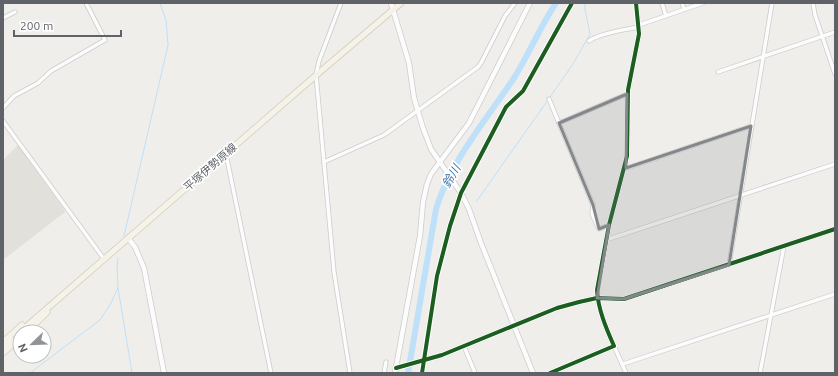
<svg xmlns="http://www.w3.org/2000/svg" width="838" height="376" font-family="Ubuntu,'Noto Sans JP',sans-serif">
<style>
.education{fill:#e2e0da}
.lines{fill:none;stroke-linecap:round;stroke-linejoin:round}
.stream{stroke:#bfe0f9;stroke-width:1}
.river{stroke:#bfe0f9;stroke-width:6}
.minor-casing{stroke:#cbcccc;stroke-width:5}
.tertiary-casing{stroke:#cbcccc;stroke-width:6}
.primary-casing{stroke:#d7ceb8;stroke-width:7}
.minor{stroke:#fdfcfc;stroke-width:3.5}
.tertiary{stroke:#fdfcfc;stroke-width:4.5}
.primary{stroke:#f4f2e9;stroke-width:5.5}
.cycleway-casing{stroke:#fff;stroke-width:6}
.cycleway{stroke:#1b5e20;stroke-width:4}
.marked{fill:#84888a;fill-opacity:0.2;stroke:#84888a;stroke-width:3;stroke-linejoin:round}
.labels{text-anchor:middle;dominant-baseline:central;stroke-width:3.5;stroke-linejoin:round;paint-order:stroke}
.street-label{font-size:11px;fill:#5f6368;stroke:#fff}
.water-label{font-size:12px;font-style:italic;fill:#4174aa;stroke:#fff}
</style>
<rect width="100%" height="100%" fill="#efeeea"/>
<path class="education" d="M17 146H19L65 211V212L3 260V160Z"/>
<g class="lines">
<g class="stream">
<path d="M550 97 573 64 590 34 585 9V3"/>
<path d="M476 202 548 100"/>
<path d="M124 236 168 45 166 20 160 3"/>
<path d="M118 258 117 268 118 288 132 373"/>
<path d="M30 373 100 320 111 303 118 288"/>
</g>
<path class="river" d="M408 373 436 209C449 164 488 117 514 78 529 54 540 27 556 3"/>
<defs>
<g id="minor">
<path d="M341 3 319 61 316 75 334 272 350 373"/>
<path d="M636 3 639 25 703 3"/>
<path d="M662 3 666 16"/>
<path d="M682 3 684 9"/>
<path d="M813 3 815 15 835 74"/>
<path d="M3 18 15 12"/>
<path d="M589 41C598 34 627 29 639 27"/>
<path d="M718 72 835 32"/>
<path d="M549 99 593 205 592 214 599 229 609 225"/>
<path d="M3 108 14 96 38 83 51 71 105 40 86 3"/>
<path d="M3 121 104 259"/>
<path d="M559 123 627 94"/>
<path d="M226 154 271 373"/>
<path d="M324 162 384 135 478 67 481 63 505 16 515 3"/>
<path d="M624 169 751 126"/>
<path d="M606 240 835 164"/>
<path d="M729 265 772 3"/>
<path d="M464 346 475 373"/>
<path d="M614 346 626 373"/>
<path d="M623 364 835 294"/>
<path d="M384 373 386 362"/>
<path d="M760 373 784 246"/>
</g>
<g id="tertiary">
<path d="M391 3 409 63 414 98 423 128 431 149 461 193 469 209 481 243 533 373"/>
<path d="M128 238 135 247 144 268 164 373"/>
<path d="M396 368 442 355 557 308 579 302 597 298 624 299 835 229"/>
<path d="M395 373 420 236 423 202 427 184 431 174 469 123 530 3"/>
<path d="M550 373 614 346C606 328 598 309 597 290L609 225 627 156 628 90 639 34V25"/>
</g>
<g id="primary">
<path d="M20 332 321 71 401 3"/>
<path d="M27 332 47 312"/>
<path d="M3 342 22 325"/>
<path d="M3 347 11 340"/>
<path d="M3 353 20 338"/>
</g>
</defs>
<use href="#minor" class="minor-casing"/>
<use href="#tertiary" class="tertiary-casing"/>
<use href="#primary" class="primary-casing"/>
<use href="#minor" class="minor"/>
<use href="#tertiary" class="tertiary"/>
<use href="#primary" class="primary"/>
<defs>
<g id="cycleway">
<path d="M396 368 442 355 557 308 579 302 597 298 624 299 835 229"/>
<path d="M422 373 437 276 450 226 461 193 506 107 523 91 572 3"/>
<path d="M550 373 614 346C606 328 598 309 597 290L609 225 627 156 628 90 639 34 636 3"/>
</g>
</defs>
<use href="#cycleway" class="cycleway-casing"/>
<use href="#cycleway" class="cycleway"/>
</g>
<path class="marked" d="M627 94 626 168 751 126 729 265 624 299 597 298 609 225 599 229 593 205 559 123Z"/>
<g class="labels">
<g class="street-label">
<text transform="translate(210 167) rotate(-41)">平塚伊勢原線</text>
</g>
<g class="water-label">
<text transform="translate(451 176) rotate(-60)">鈴川</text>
</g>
</g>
<rect width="838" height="376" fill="none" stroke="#5f6368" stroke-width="8"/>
<g transform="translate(32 344) rotate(247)"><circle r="19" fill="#ffffff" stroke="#bfc1c3"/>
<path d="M0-3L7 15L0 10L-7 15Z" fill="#919496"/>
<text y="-6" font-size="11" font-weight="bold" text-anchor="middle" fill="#5f6368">N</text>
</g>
<path d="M14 30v6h107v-6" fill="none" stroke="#5f6368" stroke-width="2"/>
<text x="20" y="30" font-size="12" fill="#5f6368" stroke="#ffffff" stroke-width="3" paint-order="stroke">200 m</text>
</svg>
